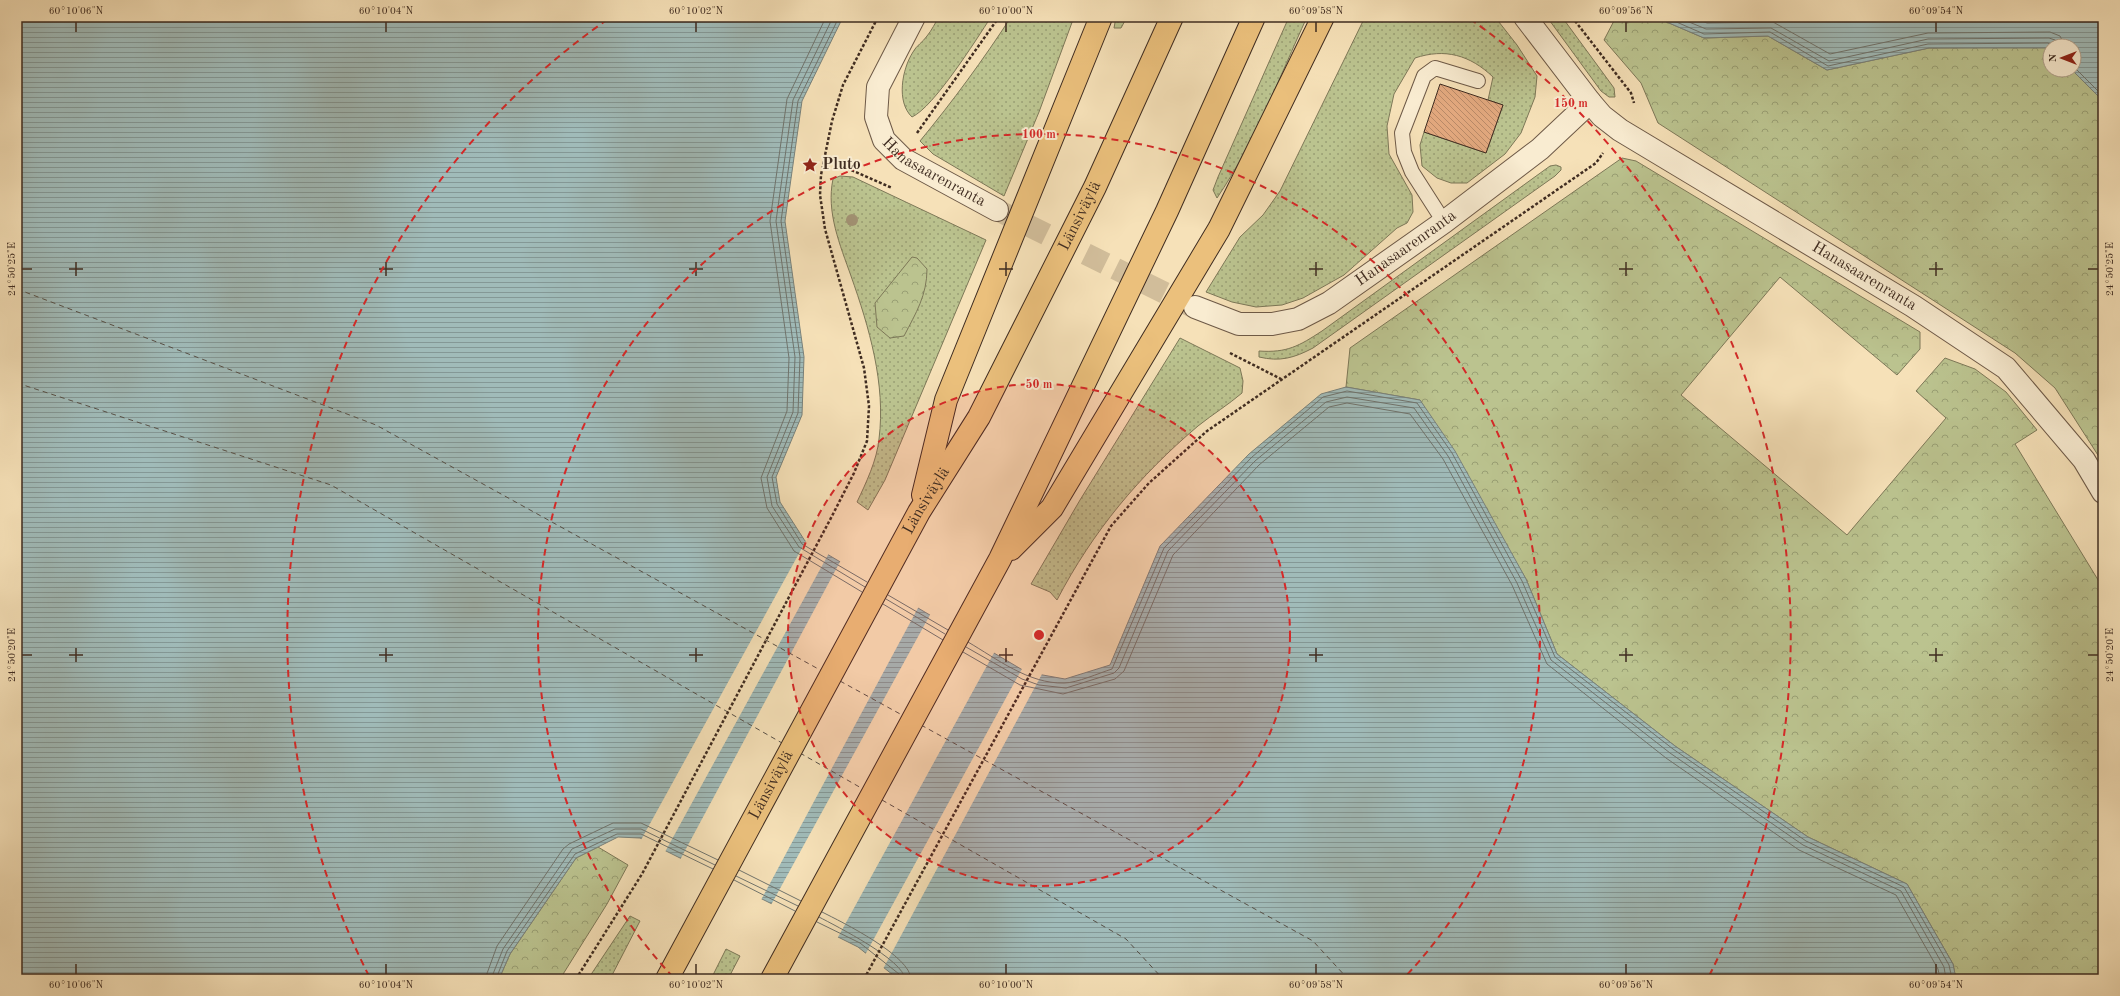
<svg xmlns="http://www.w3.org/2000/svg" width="2120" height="996" font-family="'Old Standard TT',serif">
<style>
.green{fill:url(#green-dots);stroke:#7d7858}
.forest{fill:url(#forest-crowns);stroke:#7d7858}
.water{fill:url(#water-rules);stroke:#79827c}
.pier{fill:#f6e1b8}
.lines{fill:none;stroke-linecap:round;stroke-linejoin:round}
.shore{stroke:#70746d;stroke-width:1}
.ferry{stroke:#575047;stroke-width:1;stroke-dasharray:5 4;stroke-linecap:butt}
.building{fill:url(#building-back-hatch);stroke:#3f2c21}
.street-tunnel{stroke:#d1bd9a;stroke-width:22;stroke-dasharray:22 11;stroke-linecap:butt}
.lane-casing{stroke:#6d5947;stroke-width:16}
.street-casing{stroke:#6d5947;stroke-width:24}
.highway-casing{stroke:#3f2c21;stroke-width:24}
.path{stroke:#3f2c21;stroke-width:2.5;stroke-dasharray:3 2;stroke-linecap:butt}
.lane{stroke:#f9ecd1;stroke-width:14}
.street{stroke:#f9ecd1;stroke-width:22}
.highway{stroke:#ebc07c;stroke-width:22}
.tree{fill:#a29274}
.ticks{fill:none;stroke:#3f2c21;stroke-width:1.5}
.ring{fill:none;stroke:#d62828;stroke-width:2;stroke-dasharray:7 5}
.labels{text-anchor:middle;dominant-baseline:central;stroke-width:4;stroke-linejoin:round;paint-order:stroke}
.poi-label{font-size:16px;font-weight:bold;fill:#3f2c21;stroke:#f9ecd1;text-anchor:start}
.street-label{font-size:16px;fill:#3f2c21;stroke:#f9ecd1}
.centre{fill:#d62828;stroke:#f9ecd1;stroke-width:2}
.ring-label{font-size:12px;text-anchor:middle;font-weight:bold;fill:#d62828;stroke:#f9ecd1;stroke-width:4;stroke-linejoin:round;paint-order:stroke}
.neatline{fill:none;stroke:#3f2c21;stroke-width:1.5}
.ticks-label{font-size:10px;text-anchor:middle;fill:#3f2c21}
</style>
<defs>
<pattern id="green-dots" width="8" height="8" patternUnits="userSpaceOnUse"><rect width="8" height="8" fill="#bbc38f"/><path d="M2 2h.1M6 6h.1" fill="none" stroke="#999f74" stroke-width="1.8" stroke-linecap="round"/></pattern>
<pattern id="forest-crowns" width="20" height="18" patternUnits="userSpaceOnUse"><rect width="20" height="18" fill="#bbc38f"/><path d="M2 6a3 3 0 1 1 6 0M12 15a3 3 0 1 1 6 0" fill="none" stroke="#999f74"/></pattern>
<pattern id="water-rules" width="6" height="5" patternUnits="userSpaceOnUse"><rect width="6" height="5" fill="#a0bbb9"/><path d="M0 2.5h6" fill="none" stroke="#849896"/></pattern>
<pattern id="building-back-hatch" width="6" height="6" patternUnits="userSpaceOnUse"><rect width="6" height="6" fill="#e3a97f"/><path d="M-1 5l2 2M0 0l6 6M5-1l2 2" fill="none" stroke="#b98a68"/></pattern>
</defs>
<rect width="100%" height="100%" fill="#f6e1b8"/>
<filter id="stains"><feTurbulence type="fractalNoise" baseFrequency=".005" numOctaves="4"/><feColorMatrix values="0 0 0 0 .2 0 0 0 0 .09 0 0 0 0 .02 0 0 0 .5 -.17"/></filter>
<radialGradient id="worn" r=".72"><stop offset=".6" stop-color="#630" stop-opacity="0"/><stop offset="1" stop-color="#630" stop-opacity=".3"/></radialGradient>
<g class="green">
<path d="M939 17H991C976 40 934 107 912 117 896 102 902 69 913 52 916 46 923 42 927 36 932 30 935 23 939 17Z"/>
<path d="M1011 17H1074L1039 112 1004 196 933 154 920 141C953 101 983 60 1011 17Z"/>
<path d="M1116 17H1127L1121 28H1114Z"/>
<path d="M1289 17H1307C1279 78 1255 142 1217 198L1213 190 1218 177Z"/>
<path d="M1365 17H1495L1517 45 1537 76 1535 97 1521 133 1505 154 1467 183H1451L1437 178 1422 166 1420 145 1424 132 1486 153 1503 105 1488 100 1493 77C1470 55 1445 48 1415 58L1394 94 1387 126 1389 154 1412 195 1413 212 1407 223 1397 228 1344 275 1303 298 1282 305 1256 307 1232 302 1206 292 1240 237 1263 215 1280 191Z"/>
<path d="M1547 17H1562L1614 88 1615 97H1609L1601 91Z"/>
<path d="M1556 165 1561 167V170L1555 176 1313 348C1294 358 1280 362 1259 357V351C1287 353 1299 346 1322 331L1550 166Z"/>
<path d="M840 176 853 177 986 240 885 480 868 510 857 502C866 483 877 460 879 439 886 384 869 327 851 276 840 245 826 212 833 179Z"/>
<path d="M1180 338 1240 368 1243 381 1242 393C1228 405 1213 414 1198 426 1139 476 1093 531 1057 600L1050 592 1031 584 1080 500Z"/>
<path d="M630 916 640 921 610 979H588Z"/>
<path d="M726 949 740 956 728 979H711Z"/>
</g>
<g class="forest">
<path d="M1616 17H1655L1704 38 1768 36 1827 70 1929 48 2049 47 2050 70H2072L2103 101V463L2055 388 2015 353 1658 123 1641 83 1604 40Z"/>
<path d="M1622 158 1636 161 1920 332V349L1897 375 1780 277 1681 395 1847 535 1946 418 1916 391 1945 358 1975 369 2006 392 2037 430 2015 444 2103 588V979H1956L1953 964 1907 884 1808 837 1675 746 1557 654 1526 579 1420 400 1346 387 1350 348Z"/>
<path d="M912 257 917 258 927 269C927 295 916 313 904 336L890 338 877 327 875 303Z"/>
<path d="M598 847 628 865 607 904 560 979H499L510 954 576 858Z"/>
</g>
<g class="water">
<path d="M17 17H843L802 101 785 221 804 357 802 415 776 477 780 502 805 541 1026 672 1065 679 1110 665 1160 546 1249 454 1321 394 1346 387 1420 400 1455 451 1526 579 1557 654 1675 746 1808 837 1907 884 1953 964 1956 979H898L858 947 640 838 618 837 576 858 510 954 499 979H17Z"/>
<path d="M1655 17H2103V101L2072 70H2074V46H2050V48H1929L1827 70 1768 36 1704 38Z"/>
</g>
<g class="pier">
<path d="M807 539 829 553 665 852 641 840Z"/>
<path d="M841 560 919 606 761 900 680 860Z"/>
<path d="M931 613 995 651 837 939 771 905Z"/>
<path d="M1023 667 1042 674 883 969 865 955Z"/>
</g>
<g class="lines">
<g class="shore">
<path d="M826 17 787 99 770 221 789 358 787 411 761 478 767 508 794 551 862 592"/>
<path d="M833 17 793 100 776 221 795 357 793 412 767 477 772 506 799 547 865 587"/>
<path d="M839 17 798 101 781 221 800 357 798 413 772 477 777 504 802 544 867 582"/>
<path d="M1665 17 1704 34 1770 32 1828 66 1928 44 2048 43 2053 46"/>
<path d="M1677 17 1706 29 1771 28 1829 61 1928 39 2049 38 2055 40 2059 46"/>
<path d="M1692 17 1707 23 1773 22 1830 54 1928 33 2050 32 2060 36 2065 46"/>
<path d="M2074 67 2103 96"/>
<path d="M888 595 948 630"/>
<path d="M886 599 945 634"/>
<path d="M883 604 943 640"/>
<path d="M968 642C997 659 1029 684 1064 683 1077 683 1099 673 1112 669L1164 548 1252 457 1323 397 1347 391 1417 403 1452 453 1522 581 1555 657 1673 749 1806 841 1904 887 1949 965 1952 979"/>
<path d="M966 647 1022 679 1039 685 1066 688 1114 673 1119 668 1168 551 1255 461 1326 402 1347 397 1414 408 1448 456 1517 583 1551 660 1670 753 1803 845 1901 891 1944 967 1946 979"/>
<path d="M963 652 1020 685 1063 694 1115 679 1124 671 1173 555 1259 465 1329 407 1347 403 1410 414 1443 459 1512 585 1547 664 1666 758 1799 850 1896 895 1938 969 1940 979"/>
<path d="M739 870 801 901"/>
<path d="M736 876 798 906"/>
<path d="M734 880 795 911"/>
<path d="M822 912C842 922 911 956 911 979"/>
<path d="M819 917C836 926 904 960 905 979"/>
<path d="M817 922 860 943 899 974 900 979"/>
<path d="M485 979 497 946 563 849 569 844 613 823H641L718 860"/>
<path d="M491 979 503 949 572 849 615 829H641L715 865"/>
<path d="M496 979 507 951 575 854 617 834H641L713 869"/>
</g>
<g class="ferry">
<path d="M17 289 376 425 822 671"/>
<path d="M17 383 331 485 782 743"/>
<path d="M840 681 902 715"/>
<path d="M921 725 1313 941 1348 979"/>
<path d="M800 753 863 789"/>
<path d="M882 800 1126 939 1163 979"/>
</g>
</g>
<path class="building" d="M1440 84 1503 105 1486 153 1424 132Z"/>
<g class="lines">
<path class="street-tunnel" d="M997 210 1193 307"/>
<defs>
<path id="lane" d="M1444 222 1412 172 1404 152 1402 133 1424 76 1435 68 1478 81"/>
<g id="street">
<path id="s1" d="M914 17 878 87 876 117 884 140 903 159 997 210"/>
<path id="s2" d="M1590 102 1602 116 1620 130 1913 306 2006 368 2084 460 2103 492"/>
<path id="s3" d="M1195 307 1239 324H1272L1298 319 1329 303 1444 222 1540 149 1590 102 1525 17"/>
</g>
<g id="highway">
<path d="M923 495 946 400 1101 17"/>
<path d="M1011 549 1052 508 1219 229 1323 17"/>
<path id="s4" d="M667 979 919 512 979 417 1095 187 1172 17"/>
<path d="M772 979 1000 559 1167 211 1254 17"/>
</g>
</defs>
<use href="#lane" class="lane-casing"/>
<use href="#street" class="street-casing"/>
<use href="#highway" class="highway-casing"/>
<g class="path">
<path d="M1572 17 1631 93 1634 103"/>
<path d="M917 133 999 17"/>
<path d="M824 158 892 188"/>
<path d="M1230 353 1281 379"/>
<path d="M576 979 642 874 832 516 854 473 867 441 869 406 864 368 825 229 820 195 821 175 832 121 843 85 878 17"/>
<path d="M864 979 1111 526 1149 483 1207 431 1596 163 1603 153"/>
</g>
<use href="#lane" class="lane"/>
<use href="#street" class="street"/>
<use href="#highway" class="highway"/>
</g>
<circle class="tree" cx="852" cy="220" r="6"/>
<path class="ticks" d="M76 22V32M386 22V32M696 22V32M1006 22V32M1316 22V32M1626 22V32M1936 22V32M76 262V276M386 262V276M696 262V276M1006 262V276M1316 262V276M1626 262V276M1936 262V276M22 269H32M69 269H83M379 269H393M689 269H703M999 269H1013M1309 269H1323M1619 269H1633M1929 269H1943M2088 269H2098M76 648V662M386 648V662M696 648V662M1006 648V662M1316 648V662M1626 648V662M1936 648V662M22 655H32M69 655H83M379 655H393M689 655H703M999 655H1013M1309 655H1323M1619 655H1633M1929 655H1943M2088 655H2098M76 964V974M386 964V974M696 964V974M1006 964V974M1316 964V974M1626 964V974M1936 964V974"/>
<circle cx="1039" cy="635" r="251" fill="#d62828" fill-opacity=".12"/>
<g class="ring">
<circle cx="1039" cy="635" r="251"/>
<path d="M673 977A501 501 0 1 1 1405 977"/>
<path d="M369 976A752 752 0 0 1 608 19M1470 19A752 752 0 0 1 1709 976"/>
</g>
<defs>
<symbol id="sight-bare" viewBox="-9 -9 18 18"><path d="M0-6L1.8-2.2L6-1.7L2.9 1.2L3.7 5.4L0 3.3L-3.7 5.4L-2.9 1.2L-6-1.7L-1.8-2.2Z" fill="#8f2418" stroke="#f9ecd1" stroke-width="2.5" paint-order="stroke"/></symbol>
</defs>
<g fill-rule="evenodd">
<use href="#sight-bare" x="799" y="154" width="22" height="22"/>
</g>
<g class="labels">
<g class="poi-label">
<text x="822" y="165">Pluto</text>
</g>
<g class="street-label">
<text stroke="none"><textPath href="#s1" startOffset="193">Hanasaarenranta</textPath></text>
<text stroke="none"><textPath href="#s4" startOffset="868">Länsiväylä</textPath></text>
<text stroke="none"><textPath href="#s3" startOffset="236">Hanasaarenranta</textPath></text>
<text stroke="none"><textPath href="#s2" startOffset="326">Hanasaarenranta</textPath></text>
<text stroke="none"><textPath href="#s4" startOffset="544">Länsiväylä</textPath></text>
<text stroke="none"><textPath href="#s4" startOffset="220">Länsiväylä</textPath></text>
</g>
</g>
<circle cx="1039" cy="635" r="6" class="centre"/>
<g class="ring-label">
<text x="1571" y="107">150 m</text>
<text x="1039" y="138">100 m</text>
<text x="1039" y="388">50 m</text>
</g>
<rect width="2120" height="996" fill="none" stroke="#f6e1b8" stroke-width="44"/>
<g transform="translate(2062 58) rotate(270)"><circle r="19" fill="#f9ecd1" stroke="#af9f8b"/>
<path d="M0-3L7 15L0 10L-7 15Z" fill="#8f2418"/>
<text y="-6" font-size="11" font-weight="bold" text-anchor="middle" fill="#3f2c21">N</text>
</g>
<rect x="22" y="22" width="2076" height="952" class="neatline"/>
<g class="ticks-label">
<text x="76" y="14">60°10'06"N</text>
<text x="386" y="14">60°10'04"N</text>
<text x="696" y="14">60°10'02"N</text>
<text x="1006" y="14">60°10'00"N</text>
<text x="1316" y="14">60°09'58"N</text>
<text x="1626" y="14">60°09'56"N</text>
<text x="1936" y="14">60°09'54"N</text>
<text transform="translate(2109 269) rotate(-90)" y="4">24°50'25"E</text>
<text transform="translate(11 269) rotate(-90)" y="4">24°50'25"E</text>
<text transform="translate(2109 655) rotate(-90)" y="4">24°50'20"E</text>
<text transform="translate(11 655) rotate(-90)" y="4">24°50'20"E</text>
<text x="76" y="988">60°10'06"N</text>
<text x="386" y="988">60°10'04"N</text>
<text x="696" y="988">60°10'02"N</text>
<text x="1006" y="988">60°10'00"N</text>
<text x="1316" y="988">60°09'58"N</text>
<text x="1626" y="988">60°09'56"N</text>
<text x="1936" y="988">60°09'54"N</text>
</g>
<rect width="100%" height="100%" filter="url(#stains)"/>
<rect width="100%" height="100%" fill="url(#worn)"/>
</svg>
